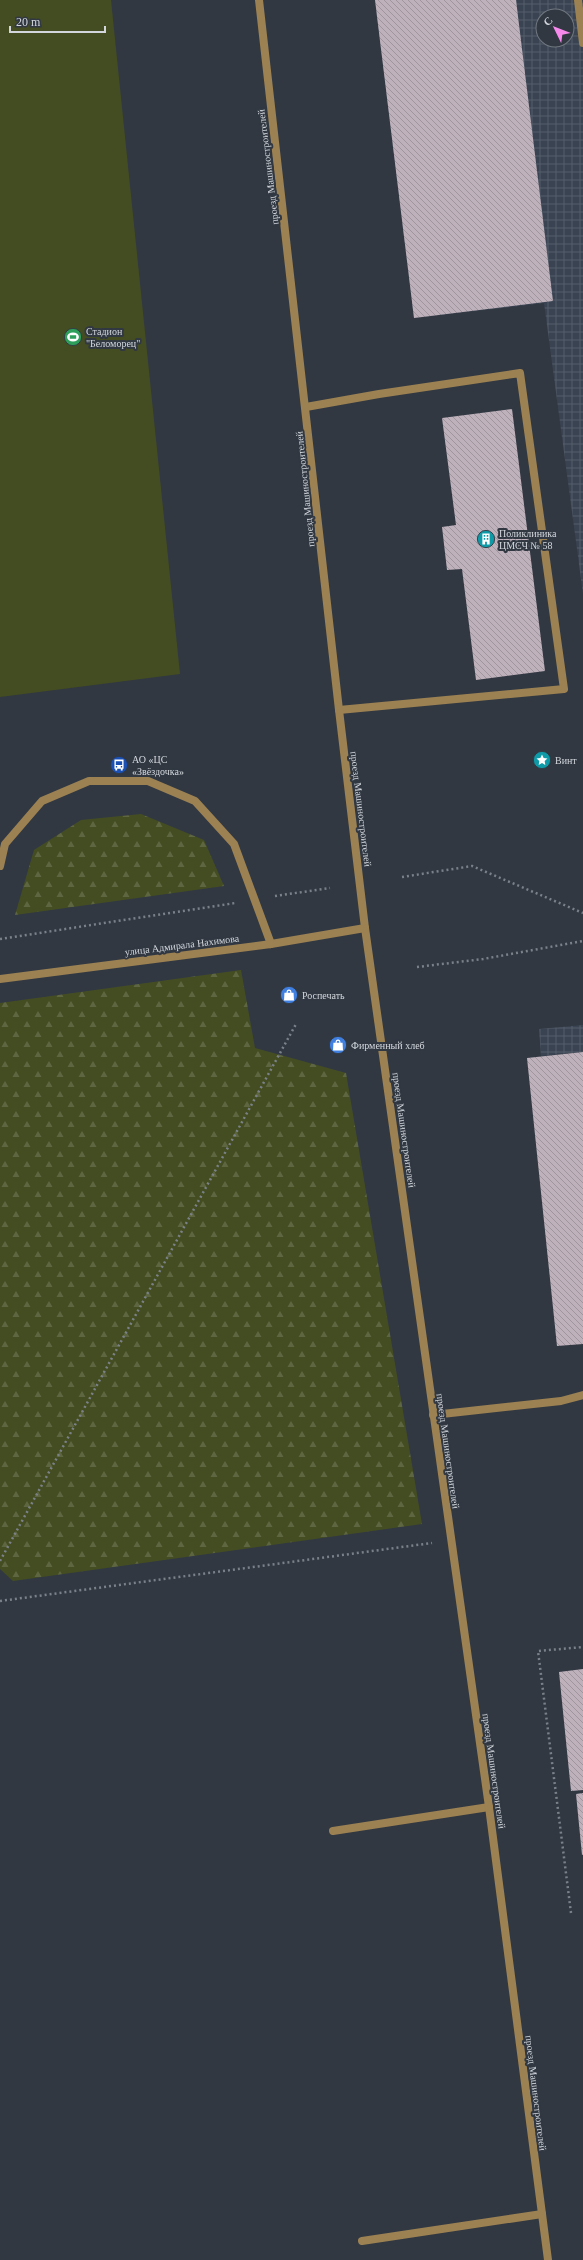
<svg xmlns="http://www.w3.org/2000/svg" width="583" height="2260" font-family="'Times New Roman',serif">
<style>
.industrial{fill:url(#industrial-grid);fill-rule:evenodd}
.forest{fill:url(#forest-firs)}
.pitch{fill:#444d21}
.building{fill:url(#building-back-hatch)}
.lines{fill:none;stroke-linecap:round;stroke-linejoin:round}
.path{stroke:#7b8189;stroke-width:2.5;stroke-dasharray:2 3;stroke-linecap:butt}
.service{stroke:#9c8152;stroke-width:8}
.minor{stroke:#9c8152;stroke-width:8}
.tertiary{stroke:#9c8152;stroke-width:8}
.labels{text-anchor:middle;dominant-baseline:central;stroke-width:4;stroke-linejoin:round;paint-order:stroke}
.street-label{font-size:10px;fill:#d3d7dd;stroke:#313842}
.poi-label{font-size:10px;fill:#d3d7dd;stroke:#313842;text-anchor:start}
</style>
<defs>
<pattern id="industrial-grid" width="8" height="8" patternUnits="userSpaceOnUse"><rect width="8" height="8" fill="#394352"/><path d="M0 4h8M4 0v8" fill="none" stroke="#555d6a"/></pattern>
<pattern id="forest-firs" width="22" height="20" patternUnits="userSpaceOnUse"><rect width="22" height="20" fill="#444d21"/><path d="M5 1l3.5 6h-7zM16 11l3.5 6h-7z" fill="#5e6641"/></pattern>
<pattern id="building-back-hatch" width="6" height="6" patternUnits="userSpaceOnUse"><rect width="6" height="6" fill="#beb1bb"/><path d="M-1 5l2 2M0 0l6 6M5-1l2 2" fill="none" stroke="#9e959d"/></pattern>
</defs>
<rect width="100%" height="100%" fill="#313842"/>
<g class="industrial">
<path d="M375 0H583V594L544 303 414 318ZM543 16H567V40H543Z"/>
<path d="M583 1025V1052L541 1056 539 1029Z"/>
</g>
<g class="forest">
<path d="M141 814 204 840 224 886 15 915 34 850 81 820Z"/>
<path d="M241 970 255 1048 346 1073 422 1524 13 1581 0 1569V1003Z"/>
</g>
<path class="pitch" d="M0 0H111L180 674 0 697Z"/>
<g class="building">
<path d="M375 0H516L553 301 414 318Z"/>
<path d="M512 409 545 671 476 680 462 569 447 570 442 527 456 525 442 418Z"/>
<path d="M583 1052V1344L557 1346 527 1058Z"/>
<path d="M583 1669V1790L571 1791 559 1672Z"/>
<path d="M583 1793V1855H582L576 1794Z"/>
</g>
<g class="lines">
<g class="path">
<path d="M402 877 472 866 583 913"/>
<path d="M275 896 330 888"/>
<path d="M0 939 235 903"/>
<path d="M417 967 483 959 583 941"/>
<path d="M0 1561 296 1024"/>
<path d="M0 1601 432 1543"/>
<path d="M571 1913 538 1651 583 1647"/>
</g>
<g class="service">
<path d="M578 0 583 43"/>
<path d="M306 407 379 394 520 373 564 689 339 710"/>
<path d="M0 866 5 844 42 801 89 781H148L195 801 234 844 271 944"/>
<path d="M433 1415 561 1401 583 1395"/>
<path d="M333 1831 489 1807"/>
<path d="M362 2241 542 2214"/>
</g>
<path class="minor" d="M365 928 489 1807 548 2260"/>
<path class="tertiary" d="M0 979 271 944 365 928 339 710 259 0"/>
</g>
<defs>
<symbol id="stadium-disc" viewBox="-11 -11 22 22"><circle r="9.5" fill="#2e9e5b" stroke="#313842"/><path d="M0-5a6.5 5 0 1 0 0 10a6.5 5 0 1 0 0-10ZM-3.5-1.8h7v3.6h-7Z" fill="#fff"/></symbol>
<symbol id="building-disc" viewBox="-11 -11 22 22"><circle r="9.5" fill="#0f9aa8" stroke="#313842"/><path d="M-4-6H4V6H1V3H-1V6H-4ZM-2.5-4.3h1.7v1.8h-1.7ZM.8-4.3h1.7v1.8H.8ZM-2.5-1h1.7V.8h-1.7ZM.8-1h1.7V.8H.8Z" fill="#fff"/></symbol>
<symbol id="sight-disc" viewBox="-11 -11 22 22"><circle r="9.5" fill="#0f9aa8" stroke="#313842"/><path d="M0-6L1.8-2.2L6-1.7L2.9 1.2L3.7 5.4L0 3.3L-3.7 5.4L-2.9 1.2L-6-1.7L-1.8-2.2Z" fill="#fff"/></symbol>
<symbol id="bus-disc" viewBox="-11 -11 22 22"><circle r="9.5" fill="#1a4fb4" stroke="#313842"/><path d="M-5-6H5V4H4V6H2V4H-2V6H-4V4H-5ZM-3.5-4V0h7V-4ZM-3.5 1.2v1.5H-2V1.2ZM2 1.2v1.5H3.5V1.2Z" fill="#fff"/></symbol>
<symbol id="shop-disc" viewBox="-11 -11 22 22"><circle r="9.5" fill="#3f7fe0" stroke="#313842"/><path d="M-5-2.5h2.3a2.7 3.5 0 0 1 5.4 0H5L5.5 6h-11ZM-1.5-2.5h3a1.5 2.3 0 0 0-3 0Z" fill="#fff"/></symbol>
</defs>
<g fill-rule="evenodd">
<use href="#stadium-disc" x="63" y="327" width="20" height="20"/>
<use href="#building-disc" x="476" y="529" width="20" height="20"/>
<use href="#sight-disc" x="532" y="750" width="20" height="20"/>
<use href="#bus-disc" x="109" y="755" width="20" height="20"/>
<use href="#shop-disc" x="279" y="985" width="20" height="20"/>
<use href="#shop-disc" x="328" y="1035" width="20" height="20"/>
</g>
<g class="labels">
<g class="street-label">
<text transform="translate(268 167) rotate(-97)">проезд Машиностроителей</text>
<text transform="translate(305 489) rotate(-96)">проезд Машиностроителей</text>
<text transform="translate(361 809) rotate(83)">проезд Машиностроителей</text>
<text transform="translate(182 945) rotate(-7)">улица Адмирала Нахимова</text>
<text transform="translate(404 1130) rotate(82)">проезд Машиностроителей</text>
<text transform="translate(448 1451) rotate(82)">проезд Машиностроителей</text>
<text transform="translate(494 1771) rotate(82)">проезд Машиностроителей</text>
<text transform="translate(536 2093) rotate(83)">проезд Машиностроителей</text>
</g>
<g class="poi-label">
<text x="86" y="331">Стадион<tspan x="86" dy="12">"Беломорец"</tspan></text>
<text x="499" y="533">Поликлиника<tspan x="499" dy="12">ЦМСЧ № 58</tspan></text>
<text x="132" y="759">АО «ЦС<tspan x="132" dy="12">«Звёздочка»</tspan></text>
<text x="555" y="760">Винт</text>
<text x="302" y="995">Роспечать</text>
<text x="351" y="1045">Фирменный хлеб</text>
</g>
</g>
<g transform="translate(555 28) rotate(313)"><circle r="19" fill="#313842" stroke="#727880"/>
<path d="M0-3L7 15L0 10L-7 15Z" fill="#f788ec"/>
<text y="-6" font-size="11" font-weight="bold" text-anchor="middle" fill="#d3d7dd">С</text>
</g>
<path d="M10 26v6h95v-6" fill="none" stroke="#d3d7dd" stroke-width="2"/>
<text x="16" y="26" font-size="12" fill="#d3d7dd" stroke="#313842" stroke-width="3" paint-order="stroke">20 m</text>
</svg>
